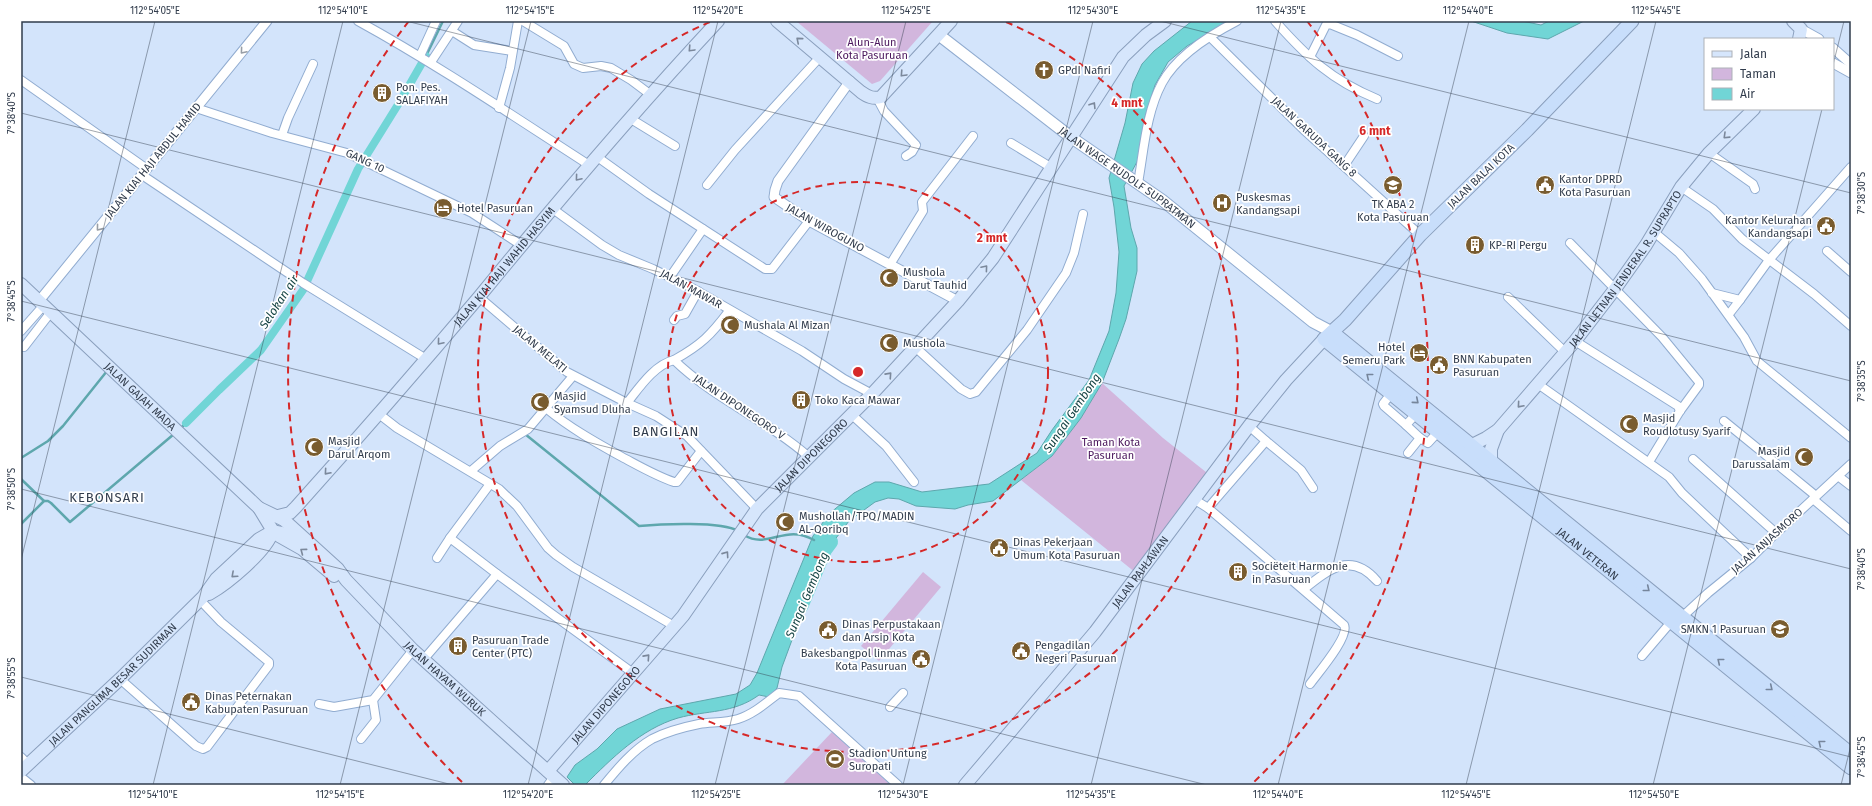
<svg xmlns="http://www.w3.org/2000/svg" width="1872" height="806" font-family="'Fira Sans',sans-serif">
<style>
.green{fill:#d2b6dd}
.water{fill:#71d5d6;stroke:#5ea7ad}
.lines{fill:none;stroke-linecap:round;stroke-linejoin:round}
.stream{stroke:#5ea7ad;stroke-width:2.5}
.canal{stroke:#71d5d6;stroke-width:8}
.river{stroke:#71d5d6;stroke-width:14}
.minor-casing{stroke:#91acd0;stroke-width:10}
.tertiary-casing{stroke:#91acd0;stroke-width:11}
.secondary-casing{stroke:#91acd0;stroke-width:13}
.primary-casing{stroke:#8a9fbd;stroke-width:14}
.trunk-casing{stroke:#8a9fbd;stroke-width:15}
.minor{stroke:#fff;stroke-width:8}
.tertiary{stroke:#fff;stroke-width:9}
.secondary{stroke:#fff;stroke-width:11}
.primary{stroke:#d6e6fc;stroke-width:12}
.trunk{stroke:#c8defb;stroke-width:13}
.oneway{stroke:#7b889b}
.oneway2{stroke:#989ea6}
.oneway3{stroke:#75859b}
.ticks{fill:none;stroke:#313c4c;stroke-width:1;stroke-opacity:0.45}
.ring{fill:none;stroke:#d62828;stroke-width:2;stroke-dasharray:7 5}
.labels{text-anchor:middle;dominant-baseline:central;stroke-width:3.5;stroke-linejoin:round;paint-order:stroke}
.park-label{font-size:11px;fill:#4a165c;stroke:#fff}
.poi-label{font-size:11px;fill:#313c4c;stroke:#fff;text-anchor:start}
.street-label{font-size:11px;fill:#313c4c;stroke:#fff}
.water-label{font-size:12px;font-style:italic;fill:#154444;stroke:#fff}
.quarter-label{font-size:13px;letter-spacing:1px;fill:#313c4c;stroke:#fff}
.centre{fill:#d62828;stroke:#fff;stroke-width:2}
.ring-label{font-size:12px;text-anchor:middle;font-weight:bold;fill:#d62828;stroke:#fff;stroke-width:3.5;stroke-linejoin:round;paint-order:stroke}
.neatline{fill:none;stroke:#313c4c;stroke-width:1.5}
.ticks-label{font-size:10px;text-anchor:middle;fill:#313c4c}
</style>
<rect width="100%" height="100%" fill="#d3e4fb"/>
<g class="green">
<path d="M796 21H933L880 81 872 84Z"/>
<path d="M1102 383 1163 438 1211 476 1136 573 1021 480 1052 456 1081 418Z"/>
<path d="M923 572 941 587 879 661 861 646Z"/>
<path d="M832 732 891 785H782Z"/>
</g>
<g class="water">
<path d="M1192 21H1231L1187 46 1168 62 1155 85 1145 117 1138 160 1124 186 1131 228 1137 248V271L1126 319 1119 339 1102 383 1081 418 1052 456 993 501 968 505 955 509 916 506 899 499 888 498 875 502 849 521 821 558 810 585 799 621 782 667 777 688 769 697 759 695C733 714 707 710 678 718 641 729 612 758 585 785H575L567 777 575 765 597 749 617 729 660 709 736 694 750 685 757 673 813 536 829 514 854 493 875 482H889L922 492 989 484 1037 453 1052 430 1089 380 1109 331 1116 293 1119 252 1114 207 1109 178 1125 123 1133 83 1142 64 1154 51Z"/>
<path d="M1471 21H1522L1541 25 1549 21H1584L1548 39 1507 33Z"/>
</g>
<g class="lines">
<g class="stream">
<path d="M426 56 443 21"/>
<path d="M180 429 186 423"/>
<path d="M525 434 639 526C660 524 722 521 738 531"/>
<path d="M21 458 48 441 63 426 107 371"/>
<path d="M21 479 44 501"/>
<path d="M21 524 44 501H48L51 503 70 522 174 434"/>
<path d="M744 535C768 550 785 523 814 540"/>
</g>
<path class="canal" d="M186 423 219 390 261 350 303 290 358 169 399 103 426 56"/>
<path class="river" d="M801 607 825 550 831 542"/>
<defs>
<g id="minor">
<path d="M358 21C438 65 513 116 589 165"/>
<path d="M523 21 564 46 574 64 583 68 601 66 611 68 631 80 651 95"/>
<path d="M1275 21C1307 57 1331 80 1377 99"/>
<path d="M452 31 474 45 512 51"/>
<path d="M1210 37 1304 130 1420 235"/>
<path d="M420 56 436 21"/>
<path d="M1310 57 1326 25 1330 24 1357 35 1398 56"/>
<path d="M431 62 458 21"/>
<path d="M21 80 147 169"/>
<path d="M877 98 884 111 916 145 912 152 906 156"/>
<path d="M196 108 272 133 347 153 472 213 521 245"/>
<path d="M499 108 510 68 518 21"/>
<path d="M631 119 675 146"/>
<path d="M282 135 288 118 313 64"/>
<path d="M1011 143 1052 168"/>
<path d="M1709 153 1753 184 1755 189"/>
<path d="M596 156 649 194 765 269H772L809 221"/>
<path d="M1344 166 1364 136"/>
<path d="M142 175 303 283 426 359"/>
<path d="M1138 183C1144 150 1146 113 1162 83 1177 55 1210 35 1237 21"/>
<path d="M707 185 735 150 820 57"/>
<path d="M1681 187 1713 209 1742 239 1814 294 1851 326"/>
<path d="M553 209 602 245 619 255 653 269 694 289 802 351 844 379 872 394"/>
<path d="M1654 232 1679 253 1702 279 1744 337 1757 361 1851 438"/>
<path d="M1570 243 1662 337 1699 382V385L1680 411 1649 462"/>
<path d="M1827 251 1851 272"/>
<path d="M891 263 923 211 922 202 973 136"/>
<path d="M670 277 703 229"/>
<path d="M1712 293 1740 300 1769 260 1851 167"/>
<path d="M479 297 567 372 627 403 656 416 687 436 757 509"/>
<path d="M1508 297 1565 352"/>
<path d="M729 311C711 335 701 345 674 360 714 399 767 420 809 457"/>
<path d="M1729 314 1740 300"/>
<path d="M674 320 677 316 685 314 698 291"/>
<path d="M21 331 44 305"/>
<path d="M1575 341 1678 406 1680 411"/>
<path d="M914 346 961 389 970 394 976 392 1027 330 1066 273 1074 253 1083 214"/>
<path d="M24 347 51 312"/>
<path d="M1538 384 1669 477 1682 493 1751 558"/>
<path d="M1393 391 1383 404 1384 406 1406 425 1416 414"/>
<path d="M627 403C639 388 654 365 674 360"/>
<path d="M547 409C570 428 595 442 622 457 639 466 656 476 674 482H677L701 451"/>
<path d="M379 414 397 428 499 489 517 506 548 548 556 555 573 567 674 626"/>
<path d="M851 414 886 446 914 482"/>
<path d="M1724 421 1816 496"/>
<path d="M1406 425 1420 438"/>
<path d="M1266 441 1301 470 1313 488"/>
<path d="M1408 453 1420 438 1428 443 1438 432"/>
<path d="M1693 459 1776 533"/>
<path d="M471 471 500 446 528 429 573 376"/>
<path d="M1838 476 1851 486"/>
<path d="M1813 499 1851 531"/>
<path d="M1195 500 1208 508 1344 625C1350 636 1318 673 1310 684"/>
<path d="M1208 508 1266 441 1249 426"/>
<path d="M450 538 490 484"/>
<path d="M437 558 450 538 497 574"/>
<path d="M1304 589C1329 569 1351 551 1377 581"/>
<path d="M1682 617 1708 593 1751 558 1773 536 1851 464"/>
<path d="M1642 656 1671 622"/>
<path d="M424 659 497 574 633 673"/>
<path d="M120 679 196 746 203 749 207 747 269 665V662L221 622 200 600"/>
<path d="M319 704 334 707 373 700 413 650"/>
<path d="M890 707 903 693"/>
<path d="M361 739 376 720 373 700"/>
<path d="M21 757 29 765"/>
<path d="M21 777 31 785"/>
<path d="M548 785 554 777"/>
<path d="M604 785C618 768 633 750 652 739 666 732 684 727 699 724 712 722 725 723 738 719 754 714 767 702 779 693L799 696 898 785"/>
</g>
<g id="tertiary">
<path d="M1801 29 1819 39"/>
<path d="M1833 48 1851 64"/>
<path d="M1833 63 1851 73"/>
<path d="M850 81 778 181 775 190 774 197 809 221 958 301"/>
<path d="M39 301 267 21"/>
</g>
<g id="secondary">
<path id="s1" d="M939 35 1072 138 1162 200 1313 322 1332 332"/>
</g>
<g id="primary">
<path d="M777 21 861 92C868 97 873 99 881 97L951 21"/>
<path d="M1793 21 1801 29 1799 39"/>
<path id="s2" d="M21 284 259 508 273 531"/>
<path id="s3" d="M1470 446 1486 438 1498 430 1575 341 1615 289 1646 245 1681 187 1709 153 1754 109"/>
<path d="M1491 463V449L1498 430"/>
<path id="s4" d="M259 508 284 520 338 569 346 580 413 650 563 785"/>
<path id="s5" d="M278 516 290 513 296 507C358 438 419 368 479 297 556 203 635 110 718 21"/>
<path d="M279 536 302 549 334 576"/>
<path d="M209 594C228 583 266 552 273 531"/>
<path id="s6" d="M21 771 120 679 203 597 216 579 259 539 273 531 301 537"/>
<path id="s7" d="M548 771 683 616 757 509 872 394 958 301 993 258 1123 57 1146 35 1165 21"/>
<path id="s8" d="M965 785 1095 632 1249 426 1286 380 1324 339"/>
</g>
<g id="trunk">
<path id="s9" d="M1632 21 1527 130 1420 235 1345 320 1324 339 1851 768"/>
<path d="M1332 332 1851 754"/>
</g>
</defs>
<use href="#minor" class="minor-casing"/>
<use href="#tertiary" class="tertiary-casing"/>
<use href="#secondary" class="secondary-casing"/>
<use href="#primary" class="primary-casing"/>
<use href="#trunk" class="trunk-casing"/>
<use href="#minor" class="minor"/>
<use href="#tertiary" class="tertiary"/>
<use href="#secondary" class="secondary"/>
<use href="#primary" class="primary"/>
<use href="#trunk" class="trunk"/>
</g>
<defs><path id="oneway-chevron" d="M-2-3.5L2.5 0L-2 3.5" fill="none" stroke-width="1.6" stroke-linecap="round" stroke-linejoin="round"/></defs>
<g class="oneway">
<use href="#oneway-chevron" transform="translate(799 40) rotate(-140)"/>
<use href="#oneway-chevron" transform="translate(691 49) rotate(133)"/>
<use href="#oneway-chevron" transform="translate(903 74) rotate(133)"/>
<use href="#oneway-chevron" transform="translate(1093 105) rotate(-58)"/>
<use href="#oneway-chevron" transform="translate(1726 136) rotate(136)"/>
<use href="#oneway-chevron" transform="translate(578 178) rotate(130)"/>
<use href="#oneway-chevron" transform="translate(985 268) rotate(-50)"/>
<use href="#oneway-chevron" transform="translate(440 342) rotate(130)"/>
<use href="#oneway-chevron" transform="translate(889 375) rotate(-48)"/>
<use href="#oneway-chevron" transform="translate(1520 405) rotate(131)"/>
<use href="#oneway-chevron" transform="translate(327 472) rotate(131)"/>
<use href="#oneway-chevron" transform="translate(303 551) rotate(-143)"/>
<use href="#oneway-chevron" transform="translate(726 554) rotate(-55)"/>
<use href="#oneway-chevron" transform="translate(234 575) rotate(138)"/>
<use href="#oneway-chevron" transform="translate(647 657) rotate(-48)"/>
</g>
<g class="oneway2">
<use href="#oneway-chevron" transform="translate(243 51) rotate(130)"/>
<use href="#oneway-chevron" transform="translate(99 228) rotate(129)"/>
</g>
<g class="oneway3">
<use href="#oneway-chevron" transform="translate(1369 376) rotate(-141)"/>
<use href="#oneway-chevron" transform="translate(1416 401) rotate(40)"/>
<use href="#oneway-chevron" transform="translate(1647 589) rotate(39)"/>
<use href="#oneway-chevron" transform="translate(1720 661) rotate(-141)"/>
<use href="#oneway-chevron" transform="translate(1770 688) rotate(39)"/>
<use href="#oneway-chevron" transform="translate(1821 743) rotate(-141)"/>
</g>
<path class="ticks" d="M406 21 1851 381M1160 21 1851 193M1833 65 1844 21M21 113 1851 569M21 301 1851 757M21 489 1207 785M21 560 155 21M21 677 453 785M153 785 343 21M340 785 531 21M528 785 718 21M715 785 906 21M903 785 1093 21M1091 785 1281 21M1278 785 1469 21M1466 785 1656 21M1653 785 1822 109M1841 785 1851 745"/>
<g class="ring">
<circle cx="858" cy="372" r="190"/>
<path d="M1006 22A380 380 0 1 1 710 22"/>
<path d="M462 782A570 570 0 0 1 409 21M1307 21A570 570 0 0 1 1254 782"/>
</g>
<defs>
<symbol id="church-disc" viewBox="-11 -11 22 22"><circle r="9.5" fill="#795c2f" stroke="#fff"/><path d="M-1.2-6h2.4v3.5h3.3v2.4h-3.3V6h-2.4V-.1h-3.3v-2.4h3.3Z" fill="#fff"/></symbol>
<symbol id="building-disc" viewBox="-11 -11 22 22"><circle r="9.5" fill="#795c2f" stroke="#fff"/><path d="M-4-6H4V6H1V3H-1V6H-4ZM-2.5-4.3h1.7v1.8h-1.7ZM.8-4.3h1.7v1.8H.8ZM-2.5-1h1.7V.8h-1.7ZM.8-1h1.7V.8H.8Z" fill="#fff"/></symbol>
<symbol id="school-disc" viewBox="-11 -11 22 22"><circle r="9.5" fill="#795c2f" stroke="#fff"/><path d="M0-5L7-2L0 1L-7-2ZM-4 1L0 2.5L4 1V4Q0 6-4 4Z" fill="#fff"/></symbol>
<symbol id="civic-disc" viewBox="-11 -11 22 22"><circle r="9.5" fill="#795c2f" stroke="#fff"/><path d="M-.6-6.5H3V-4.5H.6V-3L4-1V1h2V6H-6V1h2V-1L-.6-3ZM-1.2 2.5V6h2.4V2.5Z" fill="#fff"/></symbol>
<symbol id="hospital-disc" viewBox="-11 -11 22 22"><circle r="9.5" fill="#795c2f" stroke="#fff"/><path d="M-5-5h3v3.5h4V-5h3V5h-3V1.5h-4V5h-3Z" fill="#fff"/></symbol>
<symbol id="hotel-disc" viewBox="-11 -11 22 22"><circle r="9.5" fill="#795c2f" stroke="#fff"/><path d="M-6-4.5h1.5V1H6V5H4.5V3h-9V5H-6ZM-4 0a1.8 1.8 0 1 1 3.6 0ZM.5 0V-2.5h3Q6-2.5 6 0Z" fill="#fff"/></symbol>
<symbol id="mosque-disc" viewBox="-11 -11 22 22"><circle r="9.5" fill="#795c2f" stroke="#fff"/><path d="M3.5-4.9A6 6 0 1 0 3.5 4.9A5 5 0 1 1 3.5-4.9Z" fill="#fff"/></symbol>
<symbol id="stadium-disc" viewBox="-11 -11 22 22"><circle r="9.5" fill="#795c2f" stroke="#fff"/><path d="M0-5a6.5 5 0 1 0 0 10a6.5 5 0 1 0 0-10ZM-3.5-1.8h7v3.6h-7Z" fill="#fff"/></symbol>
</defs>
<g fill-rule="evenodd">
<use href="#church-disc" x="1033" y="59" width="22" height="22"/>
<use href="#building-disc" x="371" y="82" width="22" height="22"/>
<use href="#school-disc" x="1382" y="174" width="22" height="22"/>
<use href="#civic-disc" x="1534" y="174" width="22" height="22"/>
<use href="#hospital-disc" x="1211" y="192" width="22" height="22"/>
<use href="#hotel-disc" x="432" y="197" width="22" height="22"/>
<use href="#civic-disc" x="1815" y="215" width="22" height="22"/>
<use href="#building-disc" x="1464" y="234" width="22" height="22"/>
<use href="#mosque-disc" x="878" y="267" width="22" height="22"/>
<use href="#mosque-disc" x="719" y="314" width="22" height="22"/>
<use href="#mosque-disc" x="878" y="332" width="22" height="22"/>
<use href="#hotel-disc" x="1408" y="342" width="22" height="22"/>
<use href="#civic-disc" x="1428" y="354" width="22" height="22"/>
<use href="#building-disc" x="790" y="389" width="22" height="22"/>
<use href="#mosque-disc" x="529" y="391" width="22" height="22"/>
<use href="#mosque-disc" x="1618" y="413" width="22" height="22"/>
<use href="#mosque-disc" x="303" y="436" width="22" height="22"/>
<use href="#mosque-disc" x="1793" y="446" width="22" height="22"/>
<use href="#mosque-disc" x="774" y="511" width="22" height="22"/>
<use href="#civic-disc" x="988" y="537" width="22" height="22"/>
<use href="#building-disc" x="1227" y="561" width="22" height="22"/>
<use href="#school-disc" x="1769" y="618" width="22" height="22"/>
<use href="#civic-disc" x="817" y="619" width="22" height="22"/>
<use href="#building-disc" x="447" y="635" width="22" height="22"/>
<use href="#civic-disc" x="1010" y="640" width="22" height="22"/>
<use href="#civic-disc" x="910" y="648" width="22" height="22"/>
<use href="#civic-disc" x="180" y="691" width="22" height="22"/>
<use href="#stadium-disc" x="824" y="748" width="22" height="22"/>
</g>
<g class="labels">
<g class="park-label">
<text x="872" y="42">Alun-Alun<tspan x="872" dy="13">Kota Pasuruan</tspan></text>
<text x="1111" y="442">Taman Kota<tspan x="1111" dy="13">Pasuruan</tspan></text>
</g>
<g class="poi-label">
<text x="1058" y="70">GPdI Nafiri</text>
<text x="396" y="87">Pon. Pes.<tspan x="396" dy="13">SALAFIYAH</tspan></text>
<text x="1559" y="179">Kantor DPRD<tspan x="1559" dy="13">Kota Pasuruan</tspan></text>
<text x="1236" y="197">Puskesmas<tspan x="1236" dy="13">Kandangsapi</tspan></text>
<text x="1393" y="204" text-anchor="middle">TK ABA 2<tspan x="1393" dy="13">Kota Pasuruan</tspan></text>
<text x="457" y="208">Hotel Pasuruan</text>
<text x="1812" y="220" text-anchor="end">Kantor Kelurahan<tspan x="1812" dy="13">Kandangsapi</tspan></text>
<text x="1489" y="245">KP-RI Pergu</text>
<text x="903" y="272">Mushola<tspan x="903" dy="13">Darut Tauhid</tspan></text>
<text x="744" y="325">Mushala Al Mizan</text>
<text x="903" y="343">Mushola</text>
<text x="1405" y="347" text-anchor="end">Hotel<tspan x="1405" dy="13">Semeru Park</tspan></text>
<text x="1453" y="359">BNN Kabupaten<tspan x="1453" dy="13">Pasuruan</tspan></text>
<text x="554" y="396">Masjid<tspan x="554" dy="13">Syamsud Dluha</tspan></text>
<text x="815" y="400">Toko Kaca Mawar</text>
<text x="1643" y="418">Masjid<tspan x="1643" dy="13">Roudlotusy Syarif</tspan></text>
<text x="328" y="441">Masjid<tspan x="328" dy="13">Darul Arqom</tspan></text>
<text x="1790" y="451" text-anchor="end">Masjid<tspan x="1790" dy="13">Darussalam</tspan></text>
<text x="799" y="516">Mushollah/TPQ/MADIN<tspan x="799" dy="13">AL-Qoribq</tspan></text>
<text x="1013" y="542">Dinas Pekerjaan<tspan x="1013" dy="13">Umum Kota Pasuruan</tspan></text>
<text x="1252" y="566">Sociëteit Harmonie<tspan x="1252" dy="13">in Pasuruan</tspan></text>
<text x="842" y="624">Dinas Perpustakaan<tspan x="842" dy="13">dan Arsip Kota</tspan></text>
<text x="1766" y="629" text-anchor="end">SMKN 1 Pasuruan</text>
<text x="472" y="640">Pasuruan Trade<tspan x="472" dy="13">Center (PTC)</tspan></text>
<text x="1035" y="645">Pengadilan<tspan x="1035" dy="13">Negeri Pasuruan</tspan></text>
<text x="907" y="653" text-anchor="end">Bakesbangpol linmas<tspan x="907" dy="13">Kota Pasuruan</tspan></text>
<text x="205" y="696">Dinas Peternakan<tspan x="205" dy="13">Kabupaten Pasuruan</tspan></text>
<text x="849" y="753">Stadion Untung<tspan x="849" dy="13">Suropati</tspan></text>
</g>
<g class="street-label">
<text transform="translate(1314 137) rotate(43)">JALAN GARUDA GANG 8</text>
<text transform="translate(153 161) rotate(-51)">JALAN KIAI HAJI ABDUL HAMID</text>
<text transform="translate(365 161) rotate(25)">GANG 10</text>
<text transform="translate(1481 176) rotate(-44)">JALAN BALAI KOTA</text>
<text stroke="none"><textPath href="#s1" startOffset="236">JALAN WAGE RUDOLF SUPRATMAN</textPath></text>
<text transform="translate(825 228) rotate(29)">JALAN WIROGUNO</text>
<text stroke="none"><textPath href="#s5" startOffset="339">JALAN KIAI HAJI WAHID HASYIM</textPath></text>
<text stroke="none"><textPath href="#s3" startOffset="238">JALAN LETNAN JENDERAL R. SUPRAPTO</textPath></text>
<text transform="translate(691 289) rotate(29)">JALAN MAWAR</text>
<text transform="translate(540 349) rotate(40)">JALAN MELATI</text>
<text stroke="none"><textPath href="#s2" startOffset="164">JALAN GAJAH MADA</textPath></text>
<text transform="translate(739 407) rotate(34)">JALAN DIPONEGORO V</text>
<text stroke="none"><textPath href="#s7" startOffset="412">JALAN DIPONEGORO</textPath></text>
<text transform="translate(1767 541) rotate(-42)">JALAN ANJASMORO</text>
<text stroke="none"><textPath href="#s9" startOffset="783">JALAN VETERAN</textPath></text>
<text stroke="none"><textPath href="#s8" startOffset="276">JALAN PAHLAWAN</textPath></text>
<text stroke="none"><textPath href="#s4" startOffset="254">JALAN HAYAM WURUK</textPath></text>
<text stroke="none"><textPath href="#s6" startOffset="126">JALAN PANGLIMA BESAR SUDIRMAN</textPath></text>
<text stroke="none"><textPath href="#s7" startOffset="88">JALAN DIPONEGORO</textPath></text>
</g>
<g class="water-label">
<text transform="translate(279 302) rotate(-57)">Selokan air</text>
<text transform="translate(1072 413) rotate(-56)">Sungai Gembong</text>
<text transform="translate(807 595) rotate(-67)">Sungai Gembong</text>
</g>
<g class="quarter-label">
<text x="666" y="431">BANGILAN</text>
<text x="107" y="497">KEBONSARI</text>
</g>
</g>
<circle cx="858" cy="372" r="6" class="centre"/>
<g class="ring-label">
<text x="1127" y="107">4 mnt</text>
<text x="1375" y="135">6 mnt</text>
<text x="992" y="242">2 mnt</text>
</g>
<rect width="1872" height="806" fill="none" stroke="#ffffff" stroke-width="44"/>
<rect x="1704" y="38" width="130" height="72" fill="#ffffff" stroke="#adb1b7"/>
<rect x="1712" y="51" width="20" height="6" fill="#d6e6fc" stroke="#adb1b7"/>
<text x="1740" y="58" font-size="12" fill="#313c4c">Jalan</text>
<rect x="1712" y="68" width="20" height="12" fill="#d2b6dd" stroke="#adb1b7"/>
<text x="1740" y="78" font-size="12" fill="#313c4c">Taman</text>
<rect x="1712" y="88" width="20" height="12" fill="#71d5d6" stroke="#adb1b7"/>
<text x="1740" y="98" font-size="12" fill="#313c4c">Air</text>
<rect x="22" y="22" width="1828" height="762" class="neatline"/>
<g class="ticks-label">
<text x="155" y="14">112°54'05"E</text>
<text x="343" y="14">112°54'10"E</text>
<text x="530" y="14">112°54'15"E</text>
<text x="718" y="14">112°54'20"E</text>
<text x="906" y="14">112°54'25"E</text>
<text x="1093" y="14">112°54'30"E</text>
<text x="1281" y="14">112°54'35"E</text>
<text x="1468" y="14">112°54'40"E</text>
<text x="1656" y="14">112°54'45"E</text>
<text transform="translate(11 113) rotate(-90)" y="4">7°38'40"S</text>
<text transform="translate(1861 193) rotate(-90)" y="4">7°38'30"S</text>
<text transform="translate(11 301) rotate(-90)" y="4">7°38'45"S</text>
<text transform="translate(1861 381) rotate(-90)" y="4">7°38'35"S</text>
<text transform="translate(11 489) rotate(-90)" y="4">7°38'50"S</text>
<text transform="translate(1861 569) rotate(-90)" y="4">7°38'40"S</text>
<text transform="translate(11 678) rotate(-90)" y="4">7°38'55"S</text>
<text transform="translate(1861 757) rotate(-90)" y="4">7°38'45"S</text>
<text x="153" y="798">112°54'10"E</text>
<text x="340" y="798">112°54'15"E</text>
<text x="528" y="798">112°54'20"E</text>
<text x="716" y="798">112°54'25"E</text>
<text x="903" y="798">112°54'30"E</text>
<text x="1091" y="798">112°54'35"E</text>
<text x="1278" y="798">112°54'40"E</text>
<text x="1466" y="798">112°54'45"E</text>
<text x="1654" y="798">112°54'50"E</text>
</g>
</svg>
